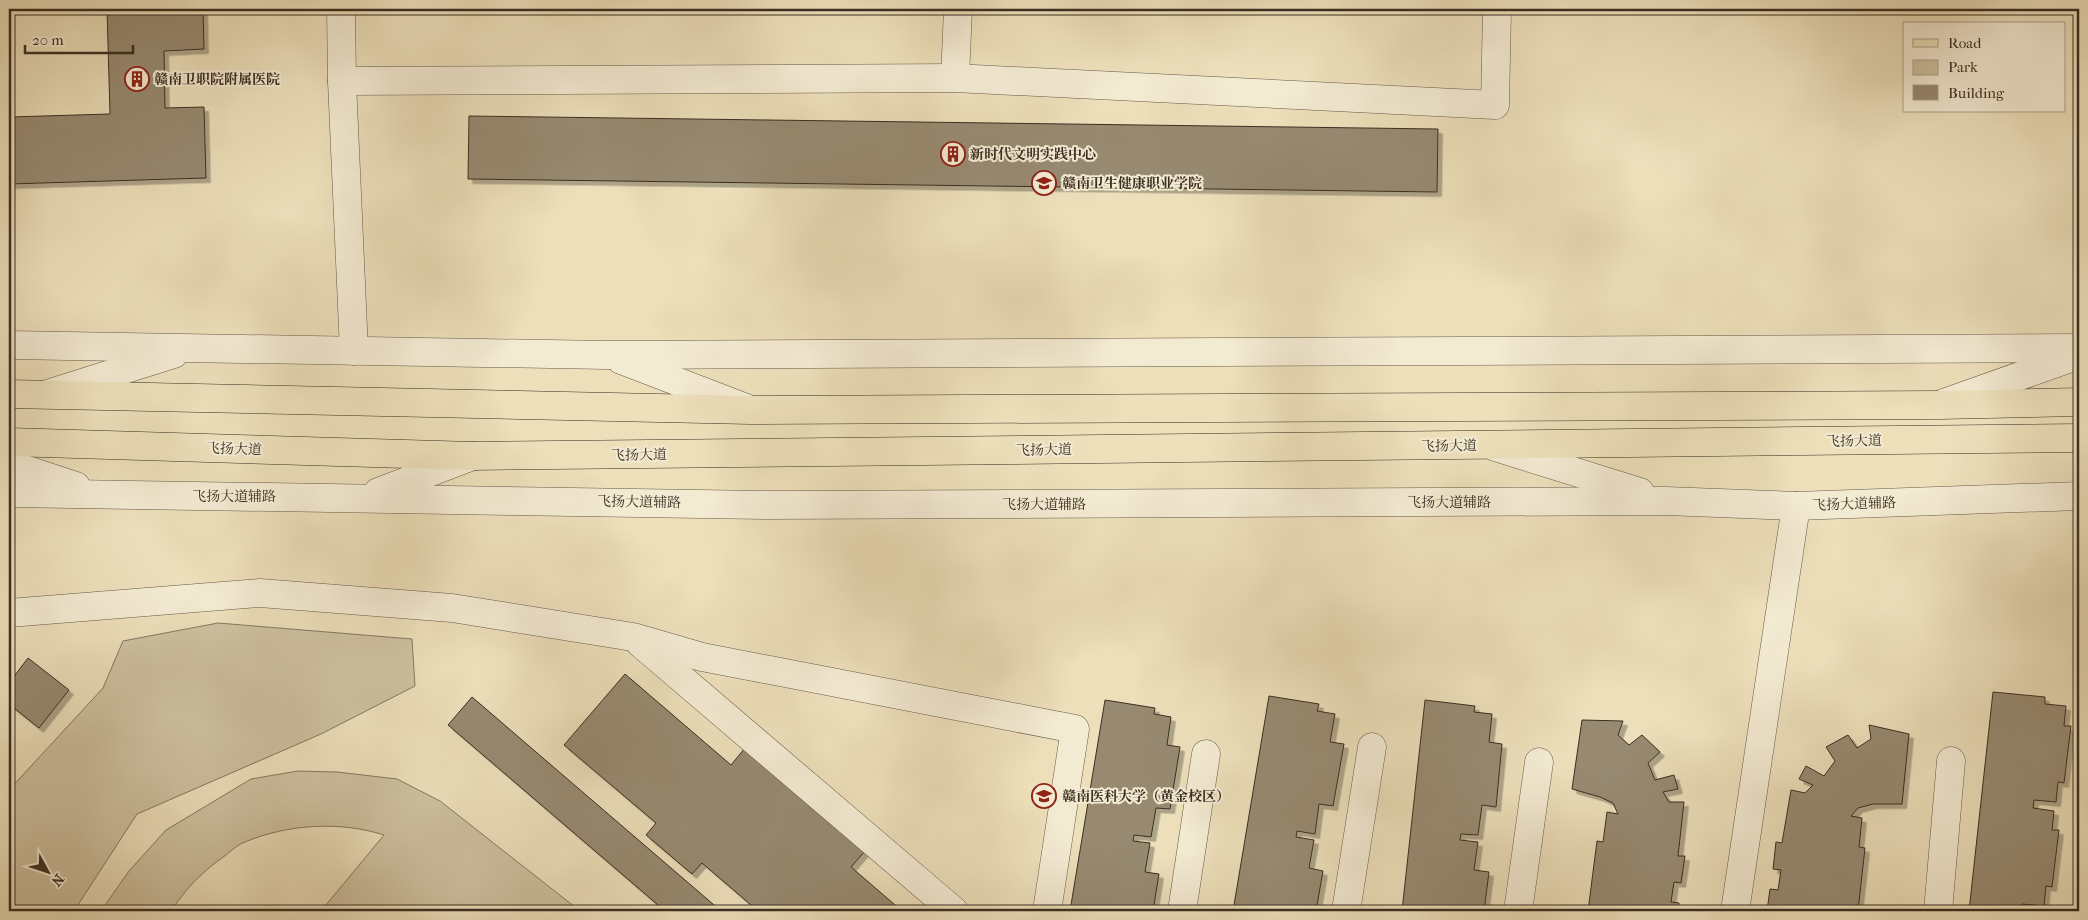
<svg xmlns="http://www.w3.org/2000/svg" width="2088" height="920" font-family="'IM FELL French Canon','Noto Serif SC',serif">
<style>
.green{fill:#cec1a0;stroke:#847861}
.building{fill:#978a71;stroke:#3b2e22;filter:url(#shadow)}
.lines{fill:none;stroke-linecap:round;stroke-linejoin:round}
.minor-casing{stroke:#675a48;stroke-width:29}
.tertiary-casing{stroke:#675a48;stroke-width:29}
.primary-casing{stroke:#3b2e22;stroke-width:29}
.path{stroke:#3b2e22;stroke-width:3;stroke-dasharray:1 2.5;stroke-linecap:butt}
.minor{stroke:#f3ead2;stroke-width:28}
.tertiary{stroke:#f3ead2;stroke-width:28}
.primary{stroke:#ecdfba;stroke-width:28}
.labels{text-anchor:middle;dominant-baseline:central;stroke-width:4;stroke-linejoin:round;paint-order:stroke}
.poi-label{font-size:14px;font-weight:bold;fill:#3b2e22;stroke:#f3ead2;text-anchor:start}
.street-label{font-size:14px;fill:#3b2e22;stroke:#f3ead2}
</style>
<defs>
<filter id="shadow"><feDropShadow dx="4.5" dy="4.5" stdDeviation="0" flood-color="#0004"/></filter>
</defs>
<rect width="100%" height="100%" fill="#ecdfba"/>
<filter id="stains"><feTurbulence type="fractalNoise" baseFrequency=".004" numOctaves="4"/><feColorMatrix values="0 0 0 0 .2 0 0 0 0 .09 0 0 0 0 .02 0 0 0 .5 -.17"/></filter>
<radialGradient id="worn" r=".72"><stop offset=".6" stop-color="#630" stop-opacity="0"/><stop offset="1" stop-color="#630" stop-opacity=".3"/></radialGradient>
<g class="green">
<path d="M218 623 412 639 415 686 321 734 137 814 74 911H9V790L103 688 123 641Z"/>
<path d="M298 771 337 772 397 779 440 801 580 911H321L384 835C340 821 288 824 245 842 239 844 232 850 226 855 202 872 188 886 171 911H101L129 871 166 830 251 779Z"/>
</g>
<g class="building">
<path d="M107 9H203L204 49 164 51 165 108 204 107 206 178 9 184V117L110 114Z"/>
<path d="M469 116 1438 129 1437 192 468 179Z"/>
<path d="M28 658 69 690 39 728 9 704V683Z"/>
<path d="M625 674 731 765 745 748 865 851 851 867 902 911H758L702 863 692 874 646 835 656 823 564 745Z"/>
<path d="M1993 692 2045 697V704L2066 706 2064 726H2071L2064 783 2058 782 2056 802 2034 800 2033 808 2054 811 2052 830H2059L2052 887 2046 886 2044 906 2022 904 2021 911H1969Z"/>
<path d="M1269 696 1319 704 1317 711 1335 714 1330 742 1344 744 1333 806 1319 804 1315 834 1297 831 1296 837 1314 840 1309 868 1323 871 1316 911H1233Z"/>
<path d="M472 697 721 911H665L448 725Z"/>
<path d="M1105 700 1155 708 1154 714 1171 717 1167 745 1180 747 1170 809 1156 808 1151 837 1134 835 1133 841 1150 843 1145 872 1159 874 1153 911H1070Z"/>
<path d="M1425 700 1475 706 1474 712 1492 714 1489 742 1502 744 1496 807 1482 805 1478 835 1461 834 1460 840 1478 842 1474 870 1489 872 1484 911H1402Z"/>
<path d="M1582 720 1623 721 1618 735 1629 745 1642 735 1660 752 1648 763 1655 780 1674 775 1678 789 1663 792 1669 802H1684L1678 856H1685L1681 883 1674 882 1671 902 1679 903 1678 911H1588L1597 841 1603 842 1607 812 1618 814 1613 803 1600 797 1572 789Z"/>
<path d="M1869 725 1909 734 1902 804H1873L1858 808 1851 816 1862 818 1859 847 1865 848 1858 911H1767L1770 889 1778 890 1781 870 1773 869 1776 842 1782 843 1791 790 1805 793 1813 785 1799 779 1806 766 1824 776 1835 761 1826 747 1848 735 1857 748 1871 739Z"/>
</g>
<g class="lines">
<defs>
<g id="minor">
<path d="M341 9 342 81 955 78 1495 105 1497 9"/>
<path d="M955 78 958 9"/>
<path d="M342 81 354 351"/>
<path d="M9 613 260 593 452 608 633 637 702 657 1075 729 1047 911"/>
<path d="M640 643 954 911"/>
<path d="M1182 911 1206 754"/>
<path d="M1346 911 1372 747"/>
<path d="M1518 911 1539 762"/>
<path d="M1735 911 1796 506"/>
<path d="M1938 911 1951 761"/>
</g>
<g id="tertiary">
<path d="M9 345 606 355 2079 348"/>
<path d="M621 360 749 409"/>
<path d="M50 393 174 354"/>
<path d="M1944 403 2079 355"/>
<path d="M1495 447 1640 492"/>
<path d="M9 464 76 486"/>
<path d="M378 492 473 456"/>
<path d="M9 493 769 505 1666 501 1796 506 2079 496"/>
</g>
<g id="primary">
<path d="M9 394 750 410 1940 405 2079 402"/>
<path d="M9 442 473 456 2079 438"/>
</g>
</defs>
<use href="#minor" class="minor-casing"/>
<use href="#tertiary" class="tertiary-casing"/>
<use href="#primary" class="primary-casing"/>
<path class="path" d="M9 21 17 9"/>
<use href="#minor" class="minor"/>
<use href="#tertiary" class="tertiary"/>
<use href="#primary" class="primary"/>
</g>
<defs>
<symbol id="building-ring" viewBox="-11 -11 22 22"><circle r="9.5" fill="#f3ead2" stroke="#8f2418" stroke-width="1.5"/><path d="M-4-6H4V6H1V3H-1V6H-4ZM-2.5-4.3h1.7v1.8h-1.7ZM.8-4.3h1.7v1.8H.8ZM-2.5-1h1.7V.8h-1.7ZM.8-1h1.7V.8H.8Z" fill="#8f2418"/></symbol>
<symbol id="university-ring" viewBox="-11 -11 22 22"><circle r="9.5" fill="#f3ead2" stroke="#8f2418" stroke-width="1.5"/><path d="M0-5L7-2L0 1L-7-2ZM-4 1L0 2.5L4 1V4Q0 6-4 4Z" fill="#8f2418"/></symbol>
</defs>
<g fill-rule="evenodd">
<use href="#building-ring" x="123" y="65" width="28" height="28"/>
<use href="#building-ring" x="939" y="140" width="28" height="28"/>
<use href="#university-ring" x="1030" y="169" width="28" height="28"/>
<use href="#university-ring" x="1030" y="782" width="28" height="28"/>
</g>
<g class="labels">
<g class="poi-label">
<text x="154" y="79">赣南卫职院附属医院</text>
<text x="970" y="154">新时代文明实践中心</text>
<text x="1062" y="183">赣南卫生健康职业学院</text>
<text x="1062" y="796">赣南医科大学（黄金校区）</text>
</g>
<g class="street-label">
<text transform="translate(1854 441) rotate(-1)">飞扬大道</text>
<text transform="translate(1449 446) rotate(-1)">飞扬大道</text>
<text transform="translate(234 449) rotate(2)">飞扬大道</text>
<text transform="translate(1044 450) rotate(-1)">飞扬大道</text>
<text transform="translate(639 455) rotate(-1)">飞扬大道</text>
<text x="234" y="496">飞扬大道辅路</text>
<text transform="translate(639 502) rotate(1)">飞扬大道辅路</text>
<text x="1449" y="502">飞扬大道辅路</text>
<text x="1044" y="504">飞扬大道辅路</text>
<text transform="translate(1854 504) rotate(-2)">飞扬大道辅路</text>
</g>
</g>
<rect width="2088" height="920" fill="none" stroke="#ecdfba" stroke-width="30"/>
<rect x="10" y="10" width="2068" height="900" fill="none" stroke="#3b2e22" stroke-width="2.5"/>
<rect x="15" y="15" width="2058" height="890" fill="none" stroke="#3b2e22"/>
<rect x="1903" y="22" width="162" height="90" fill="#f3ead2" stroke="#a99f8c"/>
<rect x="1913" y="39" width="25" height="8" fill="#ecdfba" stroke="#a99f8c"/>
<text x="1948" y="48" font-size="15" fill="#3b2e22">Road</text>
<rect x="1913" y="60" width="25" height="15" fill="#cec1a0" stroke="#a99f8c"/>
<text x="1948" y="72" font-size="15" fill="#3b2e22">Park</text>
<rect x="1913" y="85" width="25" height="15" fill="#978a71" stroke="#a99f8c"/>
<text x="1948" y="98" font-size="15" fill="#3b2e22">Building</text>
<g transform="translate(48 872) rotate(130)" stroke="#f3ead2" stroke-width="4" paint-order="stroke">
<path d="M0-4L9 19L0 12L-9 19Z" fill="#3b2e22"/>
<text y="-8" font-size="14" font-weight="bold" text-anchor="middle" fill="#3b2e22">N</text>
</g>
<path d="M25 45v8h108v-8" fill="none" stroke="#3b2e22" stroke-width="2.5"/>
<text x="32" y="45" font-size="15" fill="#3b2e22" stroke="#f3ead2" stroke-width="4" paint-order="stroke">20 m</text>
<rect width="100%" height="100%" filter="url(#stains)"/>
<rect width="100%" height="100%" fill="url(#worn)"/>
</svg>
